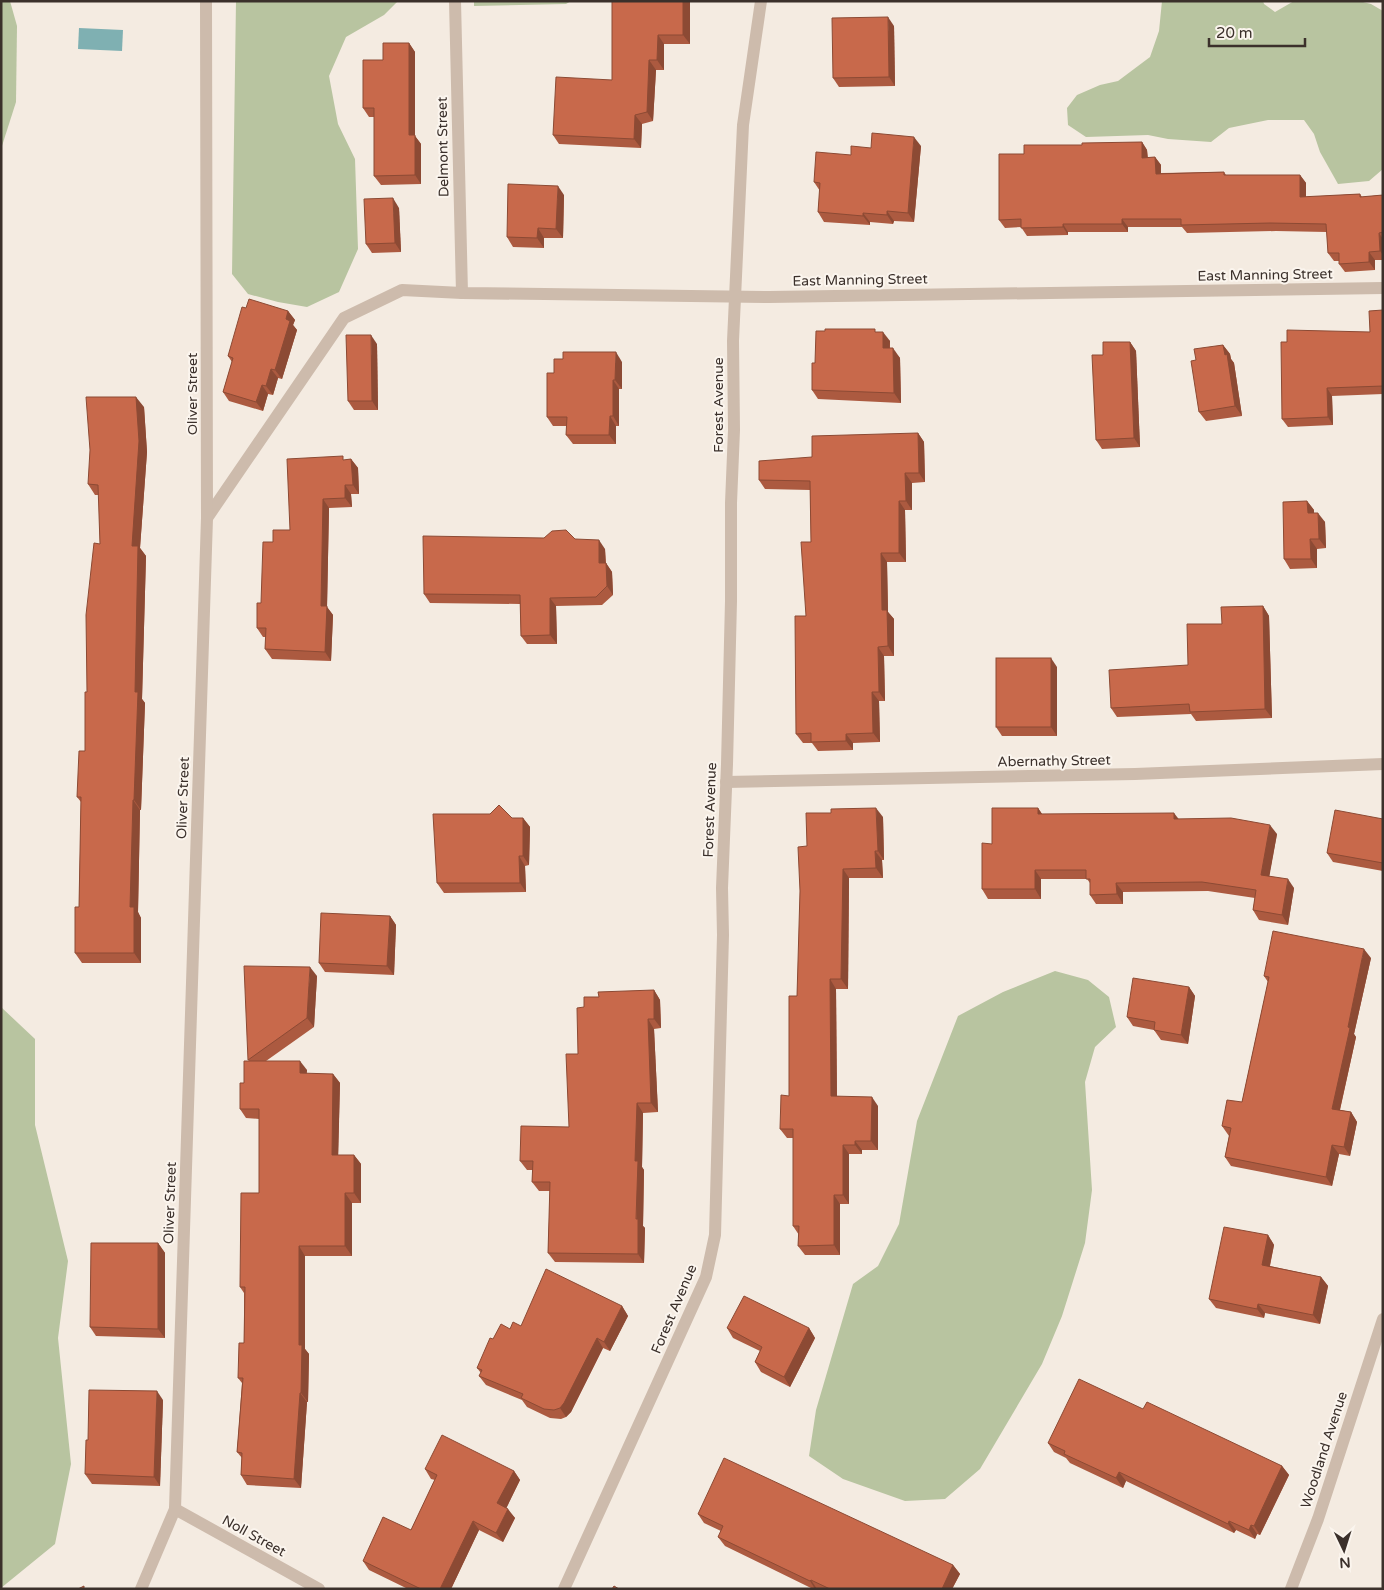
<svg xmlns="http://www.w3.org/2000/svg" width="1384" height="1590" font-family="'Varela Round',sans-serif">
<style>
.green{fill:#b8c4a0}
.water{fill:#7fb0b2}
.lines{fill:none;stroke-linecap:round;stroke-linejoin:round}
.street{stroke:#cdbbac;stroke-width:12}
.wall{fill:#ac5a40}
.shaded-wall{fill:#8c4a34}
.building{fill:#c8694b;stroke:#8c4a34}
.labels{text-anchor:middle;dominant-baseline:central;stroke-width:4;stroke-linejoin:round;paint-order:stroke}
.street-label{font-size:14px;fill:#3b302b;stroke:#fbf5ee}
</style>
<rect width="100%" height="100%" fill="#f4ebe1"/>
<g class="green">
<path d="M1 1H10L17 26 16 102 1 149Z"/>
<path d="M236 1H398L384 15 346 37 329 76 338 124 355 159 358 249 339 292 307 307 278 302 248 294 232 274Z"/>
<path d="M474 1H571L566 4 474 6Z"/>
<path d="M1162 1H1263L1264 4 1275 12 1294 1H1359L1371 4 1383 11V169L1369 181 1338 184 1320 152 1314 134 1304 120H1268L1229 128 1211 142 1168 139 1148 135 1086 137 1068 125 1067 108 1077 95 1100 85 1118 81 1150 57 1159 31Z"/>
<path d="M1055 971 1088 980 1109 997 1116 1027 1095 1047 1085 1082 1092 1190 1085 1243 1062 1316 1042 1364 980 1469 945 1499 905 1501 843 1479 809 1456 816 1410 853 1284 878 1266 899 1224 917 1121 958 1016 1003 992Z"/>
<path d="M1 1007 35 1039V1125L68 1261 58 1338 71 1464 55 1544 1 1588Z"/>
</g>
<path class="water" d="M79 28 123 30 122 51 78 49Z"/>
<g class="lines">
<g class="street">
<path d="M455 1 462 293"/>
<path d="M207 518 344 318 402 290 462 293 769 297 1383 288"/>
<path d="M726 782 1135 774 1383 764"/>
<path d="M175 1509 319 1589"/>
<path d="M141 1589 175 1509 207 518 206 1"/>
<path d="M564 1589 706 1277 715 1235 723 935 722 888 727 764 731 601V503L734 430 733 341 743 125 761 1"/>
<path d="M1291 1589 1318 1519 1383 1319"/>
</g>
</g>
<g class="wall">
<path d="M690 1V44H664V70H656L653 121 642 124 641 148 559 144 553 135 612 80Z"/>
<path d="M894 26 895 86 839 87 833 78Z"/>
<path d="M409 43 415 52V136L421 144V184L381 185 374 176V117H369L363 108 383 60Z"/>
<path d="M1142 142 1147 150 1148 158 1155 157 1161 165V173L1224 172 1226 175H1300L1306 183V197L1360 194 1362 197 1383 195V260H1375V270L1345 272 1339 264V261H1334L1328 253 1327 232 1276 231 1187 233 1182 227H1128V232H1068V235L1027 236 1021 227 1005 228 999 220 1024 154 1082 145Z"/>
<path d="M921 146 914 222 894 221 893 224 870 222V225L824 222 818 212 820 191 814 182 851 155 871 148Z"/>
<path d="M564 195 563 238H544V248L513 247 507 237Z"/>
<path d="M399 208 401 252 372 253 366 244Z"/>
<path d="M246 308 288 311 295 320 293 325 297 330 282 379 278 378 273 395 268 394 263 411 229 401 223 392 232 362 228 356Z"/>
<path d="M1383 310V394L1332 396 1333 425 1288 427 1282 419 1287 342 1370 332Z"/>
<path d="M825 331 877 332 890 341V348L900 358 901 403 818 399 812 390 815 363Z"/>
<path d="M1130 342 1136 351 1140 447 1102 449 1096 440 1103 355Z"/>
<path d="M377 344 378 410H354L348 401Z"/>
<path d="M1223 345 1230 354 1231 359 1234 363 1242 416 1206 421 1199 412 1196 360Z"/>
<path d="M622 362V389H619V426H616V444H573L566 435 567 426H553L547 417 554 373Z"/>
<path d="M144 407 147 452 140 548 146 556 142 699 145 703 141 810H140L138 912 141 918V963H82L75 953 79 907 81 802 77 797 85 751 87 692 100 544 99 495H95L88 484Z"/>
<path d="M918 433 924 442 925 482 912 483V510H905L906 562H887L888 612 894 619V656H884L885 701H879L880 742 853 743V750L818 751 812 743H803L796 734 806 616 811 542 810 490 765 489 759 480 812 457Z"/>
<path d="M351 459 358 468 359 494H351L352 507 329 508 327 607 333 615 331 661 272 659 265 649 266 637H263L257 628 273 542 290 530 345 460Z"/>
<path d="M1307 501 1314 510V513L1325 522 1326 548 1317 549V568L1290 569 1284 559Z"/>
<path d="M575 539 605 549 606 563 612 572 613 595 602 605 556 606 557 644H527L521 636 520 604 430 603 424 594Z"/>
<path d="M1263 606 1269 616 1272 718 1196 721 1191 714 1117 717 1111 708 1188 665 1222 624Z"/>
<path d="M1057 667V736H1002L996 727Z"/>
<path d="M1038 808 1042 814 1178 819 1277 834 1269 876 1294 888 1288 925 1259 920 1253 910 1255 898 1208 891 1123 892V904H1096L1090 895V883L1087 879H1041V899H988L982 889 992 844Z"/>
<path d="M883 817 884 860H882L883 878H849L848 989H836L837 1096 878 1106V1150H862V1154H849V1204H840V1255H805L798 1246 799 1235 793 1226V1138H787L780 1129 789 1096 797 996 807 846Z"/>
<path d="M512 818H523L530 827 529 865 525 866 526 892 444 893 437 883Z"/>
<path d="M1383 819V871L1333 862 1327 853Z"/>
<path d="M390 916 396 925 394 975 325 972 319 963Z"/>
<path d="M1371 958 1354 1034 1356 1037 1340 1110 1351 1112 1357 1122 1350 1156 1339 1154 1332 1186 1231 1166 1225 1157 1229 1136 1222 1126 1242 1102 1268 982 1264 976Z"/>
<path d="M317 976 314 1027 266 1061 307 1070 306 1074H333L340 1083 338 1155H354L361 1164V1203H352V1256H305V1349L309 1354 308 1402H307L301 1488 247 1485 241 1475 242 1458 237 1452 242 1383 238 1378 244 1343V1293L240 1287 259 1193V1119L246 1118 240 1109 244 1083 249 1061 248 1060Z"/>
<path d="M1189 987 1195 996 1188 1044 1161 1040 1154 1030 1133 1026 1127 1017Z"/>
<path d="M654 990 660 1000 661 1028 654 1029 658 1112 643 1113 642 1167 644 1170 643 1226 645 1228 644 1263 555 1262 548 1253 550 1191H539L532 1182 533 1170H527L520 1161 569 1127 584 1007 599 997Z"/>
<path d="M1268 1235 1274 1245 1270 1266 1321 1277 1328 1286 1320 1324 1265 1313 1264 1318 1216 1308 1209 1299Z"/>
<path d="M158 1243 165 1253V1338L96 1336 90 1327Z"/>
<path d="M622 1306 628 1316 610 1351 603 1348 571 1412 566 1417 561 1419 550 1418 527 1407 522 1400 486 1385 479 1376 481 1373 477 1368 493 1339 510 1329Z"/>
<path d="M727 1328H809L815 1338 790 1387 761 1372 755 1362 760 1351 733 1338Z"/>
<path d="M163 1400 160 1486 92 1484 85 1474Z"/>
<path d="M1143 1409 1282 1466 1289 1475 1260 1535 1257 1534 1255 1539 1236 1530 1234 1533 1126 1481 1123 1488 1070 1463 1066 1458 1054 1452 1048 1443Z"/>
<path d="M425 1469 514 1471 520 1480 506 1508 515 1518 503 1542 479 1530 451 1589H408L369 1570 363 1561 411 1530 435 1480 431 1479Z"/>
<path d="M698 1514 953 1565 960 1574 952 1589H813L725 1546 718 1537 721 1531 704 1523Z"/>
</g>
<g class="shaded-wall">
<path d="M683 1H690V44L683 35Z"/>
<path d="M888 17 894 26 895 86 889 77Z"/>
<path d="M658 35 664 44V70L657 60Z"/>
<path d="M409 43 415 52V136L421 144V184L415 175 409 135Z"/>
<path d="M649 60 656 70 653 121 647 112Z"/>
<path d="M635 115 642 124 641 148 634 139Z"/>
<path d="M914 137 921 146 914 222 908 213Z"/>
<path d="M1142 142 1147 150 1148 166 1142 158Z"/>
<path d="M1155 157 1161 165V182L1156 174Z"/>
<path d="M1300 175 1306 183V205L1300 197Z"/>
<path d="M558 186 564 195 563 238 556 229Z"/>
<path d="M393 198 399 208 401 252 395 243Z"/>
<path d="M887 211 894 221 893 224 887 215Z"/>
<path d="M863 213 870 222V225L863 216Z"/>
<path d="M1122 219 1128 227V232L1122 224Z"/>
<path d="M1063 224 1068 232V235L1063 227Z"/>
<path d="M538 228 544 238V248L537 238Z"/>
<path d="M1379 233 1383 239V255L1380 251Z"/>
<path d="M1369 252 1375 260V270L1369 262Z"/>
<path d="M288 311 295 320 293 325 297 330 282 379 275 370 286 319Z"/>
<path d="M883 332 890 341 889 357 883 348Z"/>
<path d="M371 335 377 344 378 410 372 401Z"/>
<path d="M1130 342 1136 351 1140 447 1134 438Z"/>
<path d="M1223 345 1230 354 1231 359 1234 363 1242 416 1235 406Z"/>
<path d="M893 348 900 358 901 403 894 393Z"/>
<path d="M616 352 622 362V389L615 380Z"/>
<path d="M271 369 278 378 273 395 266 386Z"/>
<path d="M613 380 619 389V426L613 416Z"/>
<path d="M262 385 268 394 263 411 256 402Z"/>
<path d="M1327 388 1332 396 1333 425 1328 417Z"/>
<path d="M136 397 144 407 147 452 140 548 146 556 142 699 145 703 141 810 134 800 132 546Z"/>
<path d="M610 416 616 426V444L609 435Z"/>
<path d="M918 433 924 442 925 482 919 473Z"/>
<path d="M351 459 358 468 359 494 353 485Z"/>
<path d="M905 473 912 483V510L906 501Z"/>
<path d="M345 485 351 494 352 507 345 498Z"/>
<path d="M323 499 329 508 327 607 333 615 331 661 325 652 321 606Z"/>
<path d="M899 501 905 510 906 562 899 553Z"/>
<path d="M1307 501 1314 510V522L1308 513Z"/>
<path d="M1318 513 1325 522 1326 548 1319 539Z"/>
<path d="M1310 539 1317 549V568L1311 559Z"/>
<path d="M599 540 605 549 606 572 599 563Z"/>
<path d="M881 553 887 562 888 612 894 619V656L888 646 882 610Z"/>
<path d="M606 563 612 572 613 595 607 586Z"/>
<path d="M550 598 556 606 557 644 550 635Z"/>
<path d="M1263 606 1269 616 1272 718 1265 709Z"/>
<path d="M878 647 884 656 885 701 879 692Z"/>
<path d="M1051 658 1057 667V736L1051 727Z"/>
<path d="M872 692 879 701 880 742 873 733Z"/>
<path d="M846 734 853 743V750L846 741Z"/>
<path d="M133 800 140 810 138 912 141 918V963L134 953 130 907Z"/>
<path d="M876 808 883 817 884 860 878 851Z"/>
<path d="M1038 808 1044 817 1038 814Z"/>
<path d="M1174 813 1181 822 1174 819Z"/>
<path d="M523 818 530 827 529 865 523 856Z"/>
<path d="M1270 825 1277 834 1268 884 1261 875Z"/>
<path d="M875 851 882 860 883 878 876 868Z"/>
<path d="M519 856 525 866 526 892 520 883Z"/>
<path d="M843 869 849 878 848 989 841 979Z"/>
<path d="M1035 870 1041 879V899L1035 889Z"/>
<path d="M1288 879 1294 888 1288 925 1282 915Z"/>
<path d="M1116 883 1123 892V904L1117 894Z"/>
<path d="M390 916 396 925 394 975 387 966Z"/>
<path d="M1364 949 1371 958 1354 1034 1356 1037 1338 1118 1332 1109 1348 1027Z"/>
<path d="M310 967 317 976 314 1027 307 1018Z"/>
<path d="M830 979 836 989 837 1105 831 1096Z"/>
<path d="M1189 987 1195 996 1188 1044 1181 1035Z"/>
<path d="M654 990 660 1000 661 1028 654 1019Z"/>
<path d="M648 1019 654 1029 658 1112 651 1103Z"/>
<path d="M300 1061 307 1070 306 1083 300 1073Z"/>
<path d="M333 1074 340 1083 338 1164 332 1155Z"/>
<path d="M872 1097 878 1106V1150L871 1141Z"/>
<path d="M637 1103 643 1113 642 1167 644 1170 643 1226 645 1228 644 1263 638 1254 635 1161Z"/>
<path d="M1351 1112 1357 1122 1350 1156 1344 1147Z"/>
<path d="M855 1141 862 1150V1154L855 1145Z"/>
<path d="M843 1145 849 1154V1204L843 1195Z"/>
<path d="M1332 1145 1339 1154 1332 1186 1326 1177Z"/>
<path d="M354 1155 361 1164V1203L354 1193Z"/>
<path d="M345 1193 352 1203V1256L345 1246Z"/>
<path d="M834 1195 840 1204V1255L834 1245Z"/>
<path d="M1268 1235 1274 1245 1268 1274 1262 1265Z"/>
<path d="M158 1243 165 1253V1338L158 1329Z"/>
<path d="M299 1246 305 1256V1349L309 1354 308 1402 301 1393 299 1345Z"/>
<path d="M1321 1277 1328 1286 1320 1324 1313 1315Z"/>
<path d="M1258 1304 1265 1313 1264 1318 1257 1309Z"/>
<path d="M622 1306 628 1316 610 1351 604 1342Z"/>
<path d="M809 1328 815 1338 790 1387 784 1377Z"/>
<path d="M597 1338 603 1348 571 1412 566 1417 560 1408Z"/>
<path d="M157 1391 163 1400 160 1486 154 1477Z"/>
<path d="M300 1393 307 1402 301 1488 294 1479Z"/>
<path d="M1282 1466 1289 1475 1260 1535 1254 1526Z"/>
<path d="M514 1471 520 1480 504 1513 497 1503Z"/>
<path d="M1119 1472 1126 1481 1123 1488 1116 1478Z"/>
<path d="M508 1509 515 1518 503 1542 496 1533Z"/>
<path d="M473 1521 479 1530 451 1589H440Z"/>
<path d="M1229 1521 1236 1530 1234 1533 1228 1524Z"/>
<path d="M1251 1525 1257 1534 1255 1539 1249 1530Z"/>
<path d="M953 1565 960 1574 952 1589H942Z"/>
<path d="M811 1580 817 1589H815L810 1581Z"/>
</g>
<g class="building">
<path d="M612 1H683V35H658L657 60H649L647 112 635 115 634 139 553 135 556 77 612 80Z"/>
<path d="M888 17 889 77 833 78 832 18Z"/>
<path d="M383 43H409V135H415V175L374 176V108H363V60H383Z"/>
<path d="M872 133 914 137 908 213 887 211V215L863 213V216L818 212 820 183 814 182 816 152 851 155V146L871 148Z"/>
<path d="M1142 142V158L1155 157 1156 174 1224 172V175H1300V197L1360 194V197L1383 195V232L1379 233 1380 251 1369 252V262L1339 264V253H1328L1326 224 1270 223 1181 225V219H1122V224H1063V227L1021 228V219L999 220V154H1024V145H1082V143Z"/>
<path d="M508 184 558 186 556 229 538 228 537 238 507 237Z"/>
<path d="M393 198 395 243 366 244 364 199Z"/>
<path d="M249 299 288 311 286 319 290 321 275 370 271 369 266 386 262 385 256 402 223 392 233 358 228 356 242 307 246 308Z"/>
<path d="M1383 310V386L1327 388 1328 417 1282 419 1281 342H1287V330L1370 332 1369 311Z"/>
<path d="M825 329H875V332H883V348H893L894 393 812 390V363H815L816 331H825Z"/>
<path d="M346 335H371L372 401H348Z"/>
<path d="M1103 342H1130L1134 438 1096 440 1092 355H1103Z"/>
<path d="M1223 345 1225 355 1227 354 1235 406 1199 412 1191 361 1196 360 1194 349Z"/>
<path d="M563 352H616L615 380H613V416H610L609 435H566L567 417H547V373H554V359H563Z"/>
<path d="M86 397H136L139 441 132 546H138L135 692H138L134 800H133L130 907H134V953H75V907H79L81 797H77L79 751H85V692H87L86 615 94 543 100 544 98 485 88 484 90 450Z"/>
<path d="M918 433 919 473H905L906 501H899V553H881L882 610H887L888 646 878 647 879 692H872L873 733 846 734V741L811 742V733L796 734 795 616H806L801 542H811L810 481 759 480V461L812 457V436Z"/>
<path d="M343 456V460L351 459 353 485H345V498L323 499 321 606H327L325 652 265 649 266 628H257V603H261L263 542H273V530H290L287 459Z"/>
<path d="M1307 501 1308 513H1318L1319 539H1310L1311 559H1284L1283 502Z"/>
<path d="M566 530 575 539 599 540V563H606L607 586 596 597 550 598V635L521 636 520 595 424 594 423 536 544 538 552 531Z"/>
<path d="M1263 606 1265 709 1190 712 1189 704 1111 708 1109 670 1188 665 1187 624H1222L1221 607Z"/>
<rect x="996" y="658" width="55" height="69"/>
<path d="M499 805 512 818H523V856H519L520 883H437L433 814H490Z"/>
<path d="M876 808 878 851H875L876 868 843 869 841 979H830L831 1096 872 1097 871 1141H855V1145H843V1195H834V1245L798 1246 799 1226H793V1129H780L781 1095 789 1096V996H797L800 891 798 847 807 846 806 813H831V809Z"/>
<path d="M992 808H1038V814L1174 813V819L1231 818 1270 825 1261 875 1288 879 1282 915 1253 910 1256 890 1202 882 1116 883 1117 894 1090 895V879H1086V870H1035V889H982V843L992 844Z"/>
<path d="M1335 810 1383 819V863L1327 853Z"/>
<path d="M321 913 390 916 387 966 319 963Z"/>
<path d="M1273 931 1364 949 1348 1027 1350 1028 1332 1109 1351 1112 1344 1147 1332 1145 1326 1177 1225 1157 1231 1128 1222 1126 1227 1100 1242 1102 1269 977 1264 976Z"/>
<path d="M244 966 310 967 307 1018 248 1060Z"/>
<path d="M1133 978 1189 987 1181 1035 1154 1030 1155 1022 1127 1017Z"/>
<path d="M654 990V1019H648L651 1103H637L635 1161H638L636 1219H638V1254L548 1253 550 1182H532L533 1161H520L521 1126 569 1127 566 1054H578L577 1008 584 1007V997H599L598 992Z"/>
<path d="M244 1061H300V1073L333 1074 332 1155H354V1193H345V1246H299V1345H302L301 1393H300L294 1479 241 1475 242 1453 237 1452 243 1378H238L239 1343H244L245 1287H240L241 1193H259V1109H240V1083H244Z"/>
<path d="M1224 1227 1268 1235 1262 1265 1321 1277 1313 1315 1258 1304 1257 1309 1209 1299Z"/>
<path d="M91 1243H158V1329L90 1327Z"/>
<path d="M546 1269 622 1306 604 1342 597 1338 564 1403 560 1408 554 1410 544 1409 521 1398 523 1394 479 1376 482 1370 477 1368 490 1338 493 1339 501 1324 510 1329 513 1322 521 1326Z"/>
<path d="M744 1296 809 1328 784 1377 755 1362 762 1347 727 1328Z"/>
<path d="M1079 1379 1143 1409 1147 1402 1282 1466 1254 1526 1251 1525 1249 1530 1229 1521 1228 1524 1119 1472 1116 1478 1064 1454 1065 1451 1048 1443Z"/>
<path d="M89 1390 157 1391 154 1477 85 1474 86 1440H88Z"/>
<path d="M442 1435 514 1471 497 1503 508 1509 496 1533 473 1521 440 1589H421L363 1561 383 1517 411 1530 437 1475 425 1469Z"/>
<path d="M724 1458 953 1565 942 1589H830L811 1580 810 1581 718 1537 723 1526 698 1514Z"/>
<path d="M84 1586V1589H78Z"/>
<path d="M614 1586 619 1589H612Z"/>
</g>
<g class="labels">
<g class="street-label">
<text transform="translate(443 147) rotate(-91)">Delmont Street</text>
<text transform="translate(1265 275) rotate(-1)">East Manning Street</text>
<text transform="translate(860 280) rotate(-1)">East Manning Street</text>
<text transform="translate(192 394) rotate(-90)">Oliver Street</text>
<text transform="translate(718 405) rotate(-90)">Forest Avenue</text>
<text transform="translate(1054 761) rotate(-1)">Abernathy Street</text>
<text transform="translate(183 798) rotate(-88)">Oliver Street</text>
<text transform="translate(710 810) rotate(-88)">Forest Avenue</text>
<text transform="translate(170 1203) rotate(-88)">Oliver Street</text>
<text transform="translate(674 1309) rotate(-67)">Forest Avenue</text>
<text transform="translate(1324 1450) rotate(-72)">Woodland Avenue</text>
<text transform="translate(254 1536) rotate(29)">Noll Street</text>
</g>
</g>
<rect width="1384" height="1590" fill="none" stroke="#3b302b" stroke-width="5"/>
<g transform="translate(1344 1550) rotate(176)" stroke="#fbf5ee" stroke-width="4" paint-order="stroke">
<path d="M0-4L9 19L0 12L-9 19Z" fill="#3b302b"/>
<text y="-8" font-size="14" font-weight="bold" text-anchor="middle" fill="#3b302b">N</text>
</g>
<path d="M1209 38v8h96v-8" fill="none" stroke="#3b302b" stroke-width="2.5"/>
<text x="1216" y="38" font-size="15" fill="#3b302b" stroke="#fbf5ee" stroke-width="4" paint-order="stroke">20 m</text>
</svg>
